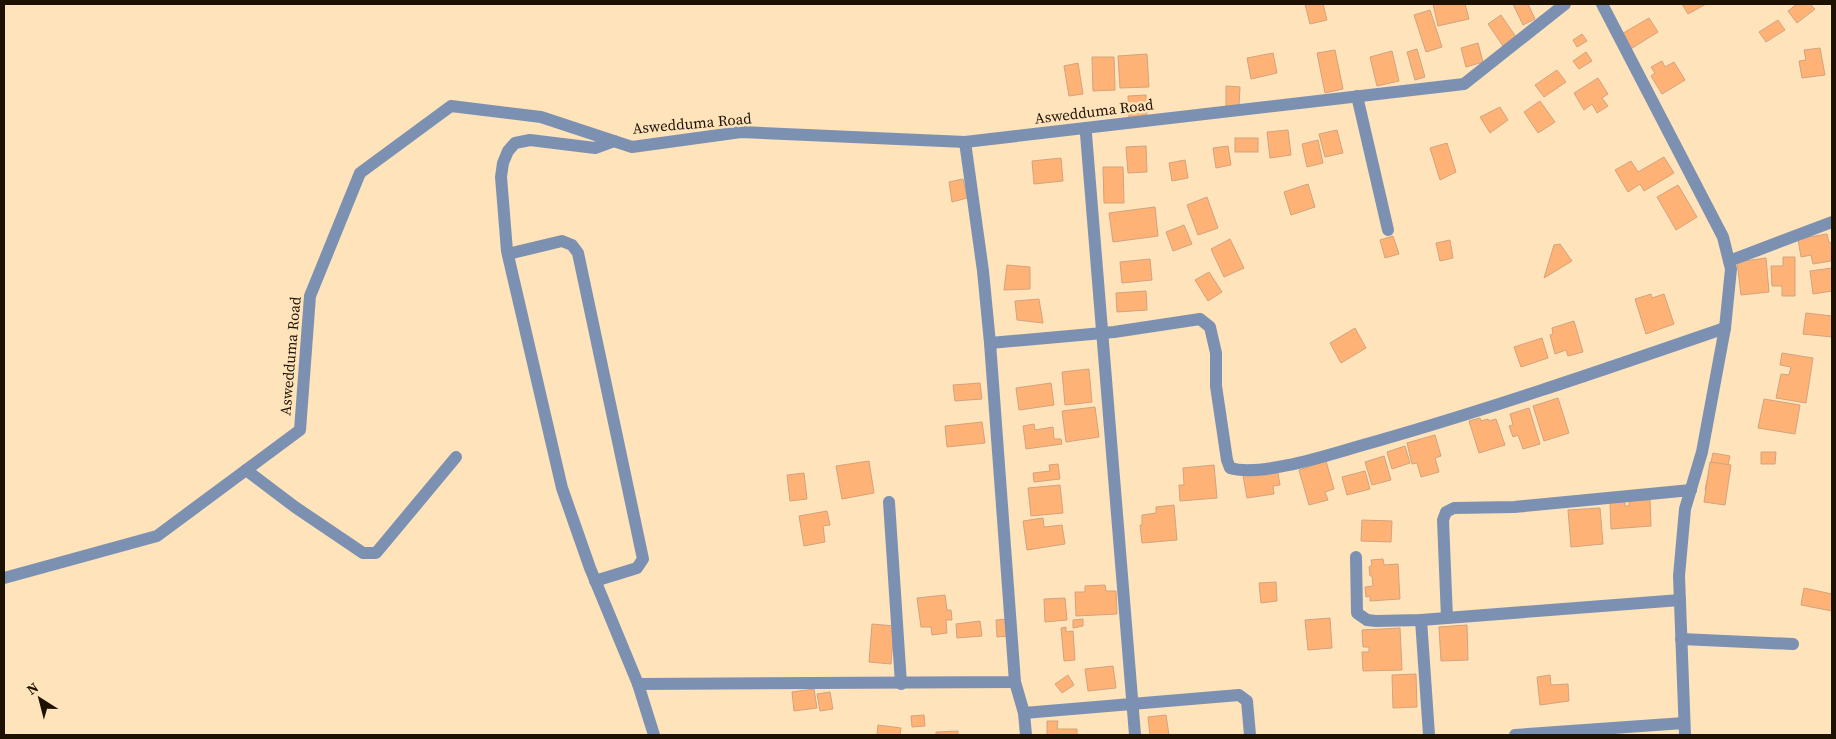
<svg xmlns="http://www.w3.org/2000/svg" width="1836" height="739" font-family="'Source Serif 4',serif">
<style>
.building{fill:#ffb276;stroke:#d2a37f}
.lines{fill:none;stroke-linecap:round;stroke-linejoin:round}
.minor{stroke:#7c91b1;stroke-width:12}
.tertiary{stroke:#7c91b1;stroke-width:12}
.labels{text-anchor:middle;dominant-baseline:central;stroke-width:5;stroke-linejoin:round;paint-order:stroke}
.street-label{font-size:15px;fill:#1d1201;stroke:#fee3bb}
</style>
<rect width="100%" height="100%" fill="#fee3bb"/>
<g class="building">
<path d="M1305 4H1323L1327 20 1310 24Z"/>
<path d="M1433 4H1465L1469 19 1438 26Z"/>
<path d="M1513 4H1528L1535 19 1523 25Z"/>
<path d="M1682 4H1706L1688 14Z"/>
<path d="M1797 4H1810L1815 9 1797 23 1788 11Z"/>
<path d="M1430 10 1442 47 1426 52 1414 15Z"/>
<path d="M1501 15 1516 37 1503 46 1488 24Z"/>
<path d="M1649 18 1658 32 1629 50 1620 35Z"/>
<path d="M1778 20 1785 30 1766 42 1759 32Z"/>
<path d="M1582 34 1587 41 1577 47 1573 40Z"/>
<path d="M1478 43 1483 62 1466 67 1461 48Z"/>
<path d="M1820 48 1825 75 1802 78 1799 61 1806 60 1804 50Z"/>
<path d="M1417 49 1425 77 1415 80 1407 52Z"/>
<path d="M1335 50 1343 89 1325 93 1317 53Z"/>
<path d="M1392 51 1399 81 1377 86 1370 57Z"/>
<path d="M1586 52 1592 61 1579 69 1573 61Z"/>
<path d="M1273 53 1277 73 1251 79 1247 58Z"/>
<path d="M1147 54 1149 87 1120 88 1118 56Z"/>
<path d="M1092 57H1114L1115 90 1093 91Z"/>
<path d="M1662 61 1665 67 1674 62 1685 80 1662 94 1651 76 1655 73 1651 67Z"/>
<path d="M1078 63 1083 94 1069 96 1064 66Z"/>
<path d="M1557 70 1566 82 1544 97 1535 85Z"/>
<path d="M1598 78 1608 94 1602 98 1608 106 1597 113 1592 104 1584 110 1574 93Z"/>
<path d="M1226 86 1240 87 1239 107H1226Z"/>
<path d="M1146 95 1147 117 1129 118 1128 96Z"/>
<path d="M1540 101 1555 122 1538 133 1524 112Z"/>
<path d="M1500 107 1508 120 1490 133 1480 117Z"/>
<path d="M1288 130 1291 155 1270 158 1267 132Z"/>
<path d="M1337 130 1343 153 1325 157 1319 134Z"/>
<rect x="1235" y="138" width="23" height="14"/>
<path d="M1318 140 1323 163 1307 167 1302 144Z"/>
<path d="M1447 143 1456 172 1440 180 1430 148Z"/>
<path d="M1146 146 1147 172 1128 173 1126 147Z"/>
<path d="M1228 146 1231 165 1216 168 1213 148Z"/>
<path d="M1664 157 1674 173 1644 191 1640 184 1628 192 1615 170 1631 161 1638 172Z"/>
<path d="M1061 158 1063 181 1034 184 1032 161Z"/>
<path d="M1185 160 1188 178 1172 181 1169 163Z"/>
<path d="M1103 167H1123L1124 203H1104Z"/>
<path d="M963 179 967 198 952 202 949 182Z"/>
<path d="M1308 184 1315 207 1291 215 1284 192Z"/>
<path d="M1678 185 1697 217 1676 230 1657 197Z"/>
<path d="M1207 197 1218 228 1198 235 1187 205Z"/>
<path d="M1155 207 1158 236 1113 242 1109 213Z"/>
<path d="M1184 225 1192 244 1173 251 1166 232Z"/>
<path d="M1827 234 1829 243 1832 242 1831 261 1813 264 1811 255 1801 257 1798 239Z"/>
<path d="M1393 236 1399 254 1385 258 1380 240Z"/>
<path d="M1230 239 1244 268 1224 277 1211 249Z"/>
<path d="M1450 240 1453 258 1440 261 1436 243Z"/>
<path d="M1560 244 1572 261 1544 278 1554 245Z"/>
<path d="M1783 257H1795V296H1782V286H1772L1771 266H1783Z"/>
<path d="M1766 258 1769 292 1741 295 1737 262Z"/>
<path d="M1150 259 1152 280 1122 283 1120 262Z"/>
<path d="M1007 265 1030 267V289L1004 290Z"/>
<path d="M1832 268V291L1813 294 1810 271Z"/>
<path d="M1209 272 1222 292 1208 301 1195 280Z"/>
<path d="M1146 291 1147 310 1117 312 1116 293Z"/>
<path d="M1651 294 1652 298 1664 294 1674 324 1646 334 1635 299Z"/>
<path d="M1039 299 1043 323 1017 320 1015 301Z"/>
<path d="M1806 313 1832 316V337L1803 334Z"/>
<path d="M1574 321 1583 352 1568 356 1566 350 1555 354 1550 335 1553 334 1552 328Z"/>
<path d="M1355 328 1366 348 1341 363 1330 343Z"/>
<path d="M1542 338 1548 358 1521 367 1514 347Z"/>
<path d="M1782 353 1813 358 1806 403 1776 398 1781 374 1789 375 1791 367 1780 365Z"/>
<path d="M1089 369 1092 402 1065 405 1062 372Z"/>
<path d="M980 383 982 399 955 401 953 385Z"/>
<path d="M1051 383 1054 405 1019 410 1016 388Z"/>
<path d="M1558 398 1569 433 1544 441 1533 406Z"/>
<path d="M1764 399 1800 405 1795 434 1758 428Z"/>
<path d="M1095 407 1099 437 1066 442 1062 411Z"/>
<path d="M1529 408 1540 444 1523 449 1518 435 1513 437 1509 426 1513 425 1510 414Z"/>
<path d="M1480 418 1481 421 1488 419 1489 421 1496 419 1505 445 1479 453 1469 421Z"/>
<path d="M982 422 985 443 947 447 945 426Z"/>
<path d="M1034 424 1035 430 1053 427 1054 439H1061L1062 444 1026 449 1023 426Z"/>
<path d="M1435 435 1441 456 1435 458 1439 472 1421 477 1417 463 1412 464 1407 443Z"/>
<path d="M1405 446 1410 463 1392 469 1387 452Z"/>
<path d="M1761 452H1776L1775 464H1761Z"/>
<path d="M1713 453 1730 456 1722 493 1705 490Z"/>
<path d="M1384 456 1391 480 1372 485 1365 462Z"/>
<path d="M869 461 874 493 842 499 836 466Z"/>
<path d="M1326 461 1334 489 1325 492 1328 500 1309 505 1299 470Z"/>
<path d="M1710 462 1731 465 1725 505 1704 502Z"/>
<path d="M1058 464 1060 479 1034 482 1033 473 1050 471 1049 465Z"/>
<path d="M1214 465 1217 498 1180 501 1179 485H1184L1183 468Z"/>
<path d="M1365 471 1370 489 1347 495 1342 477Z"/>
<path d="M804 473 807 499 790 501 787 475Z"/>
<path d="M1278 473 1280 485 1273 486 1274 494 1247 498 1243 475Z"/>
<path d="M1060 485 1063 513 1031 516 1028 488Z"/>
<path d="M1625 500V506H1629V501L1650 500 1651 526 1611 529 1610 501Z"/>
<path d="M1174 505 1177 540 1142 543 1140 525H1142V515L1156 513V507Z"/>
<path d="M1600 508 1603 544 1571 547 1568 510Z"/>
<path d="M827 511 830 525 823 526 825 542 804 546 799 516Z"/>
<path d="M1043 518 1044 527 1062 525 1065 544 1027 550 1023 521Z"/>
<path d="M1362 520 1392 521 1391 542 1361 541Z"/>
<path d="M1383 559 1384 565 1398 564 1400 599 1370 601V596L1366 597 1365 587 1373 586 1372 576H1370L1369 567 1372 565 1371 560Z"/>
<path d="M1276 582 1277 601 1261 603 1259 583Z"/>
<path d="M1105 585 1106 591H1116L1117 614 1076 616 1075 592H1085V586Z"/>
<path d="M1804 588 1832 594V611L1801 605Z"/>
<path d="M945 595 947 610H951L952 620H946L947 633 932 635 931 627H921L917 598Z"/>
<path d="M1065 598 1067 620 1045 622 1044 599Z"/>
<path d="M1330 618 1332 648 1308 650 1305 620Z"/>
<path d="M1007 619 1008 636 997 637 996 620Z"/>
<path d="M1083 619V626L1073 628V620Z"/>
<path d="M980 621 982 636 957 638 956 624Z"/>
<path d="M872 624 894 626 891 664 869 662Z"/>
<path d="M1467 625 1468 660 1441 661 1439 627Z"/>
<path d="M1066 627V632L1073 631 1075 660 1064 661 1061 628Z"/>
<path d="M1400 628 1402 670 1363 671 1362 652H1369V647H1363L1362 630Z"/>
<path d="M1113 666 1116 688 1088 691 1085 669Z"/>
<path d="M1416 674 1417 707 1393 708 1392 675Z"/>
<path d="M1068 675 1074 685 1062 693 1055 684Z"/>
<path d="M1550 675 1551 685 1568 684 1569 701 1540 705 1537 677Z"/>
<path d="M814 689 817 708 794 711 792 692Z"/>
<path d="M830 692 833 709 820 711 817 694Z"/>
<path d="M924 715 925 726 912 727 911 716Z"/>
<path d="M1166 715 1169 735H1150L1148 717Z"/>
<path d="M1047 721H1058L1057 729H1077V735H1047Z"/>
<path d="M878 725 901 728 900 735H877Z"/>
<path d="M958 731V735H936V732Z"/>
</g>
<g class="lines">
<g class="minor">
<path d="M1602 4 1723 237 1731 269 1725 328 1702 452 1685 509 1679 576 1685 735"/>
<path d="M1357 96 1388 230"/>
<path d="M1086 134 1135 735"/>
<path d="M614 141 595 148 530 140 515 143 508 151 503 163 501 177 507 251 562 488 590 568 638 684 1015 682 990 343 983 271 965 142"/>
<path d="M508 254 562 241 572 245 578 253 643 559 637 568 595 581"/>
<path d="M1729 261 1832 222"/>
<path d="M990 343 1114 332 1200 319 1210 327 1216 353V386L1227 460 1230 468C1259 477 1325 456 1356 447 1481 412 1603 370 1725 328"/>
<path d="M246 470 295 507 363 553H376L456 457"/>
<path d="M889 502 901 684"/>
<path d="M1356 557 1357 613 1367 620 1376 621 1421 620 1680 600"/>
<path d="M1447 618 1443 520 1446 512 1454 508 1514 507 1691 490"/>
<path d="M1421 620 1429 735"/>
<path d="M1681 639 1793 644"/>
<path d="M1015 682 1024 713 1026 735"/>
<path d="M638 684 654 735"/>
<path d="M1024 713 1239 695 1247 701 1250 735"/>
<path d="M1515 735 1684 723"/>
</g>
<path class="tertiary" d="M4 578 157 536 300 430 310 296 360 173 451 106 541 117 632 147 741 132 965 142 1464 84 1565 4"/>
</g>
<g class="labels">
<g class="street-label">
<text transform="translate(1094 111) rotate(-7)">Aswedduma Road</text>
<text transform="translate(692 123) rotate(-5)">Aswedduma Road</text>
<text transform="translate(290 356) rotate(-85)">Aswedduma Road</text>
</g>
</g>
<rect width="1836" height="739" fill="none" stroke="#1d1201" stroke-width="10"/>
<g transform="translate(40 699) rotate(324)" stroke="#fee3bb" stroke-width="4" paint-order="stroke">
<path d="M0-4L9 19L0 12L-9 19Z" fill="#1d1201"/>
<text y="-8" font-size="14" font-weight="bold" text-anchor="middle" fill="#1d1201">N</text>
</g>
</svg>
